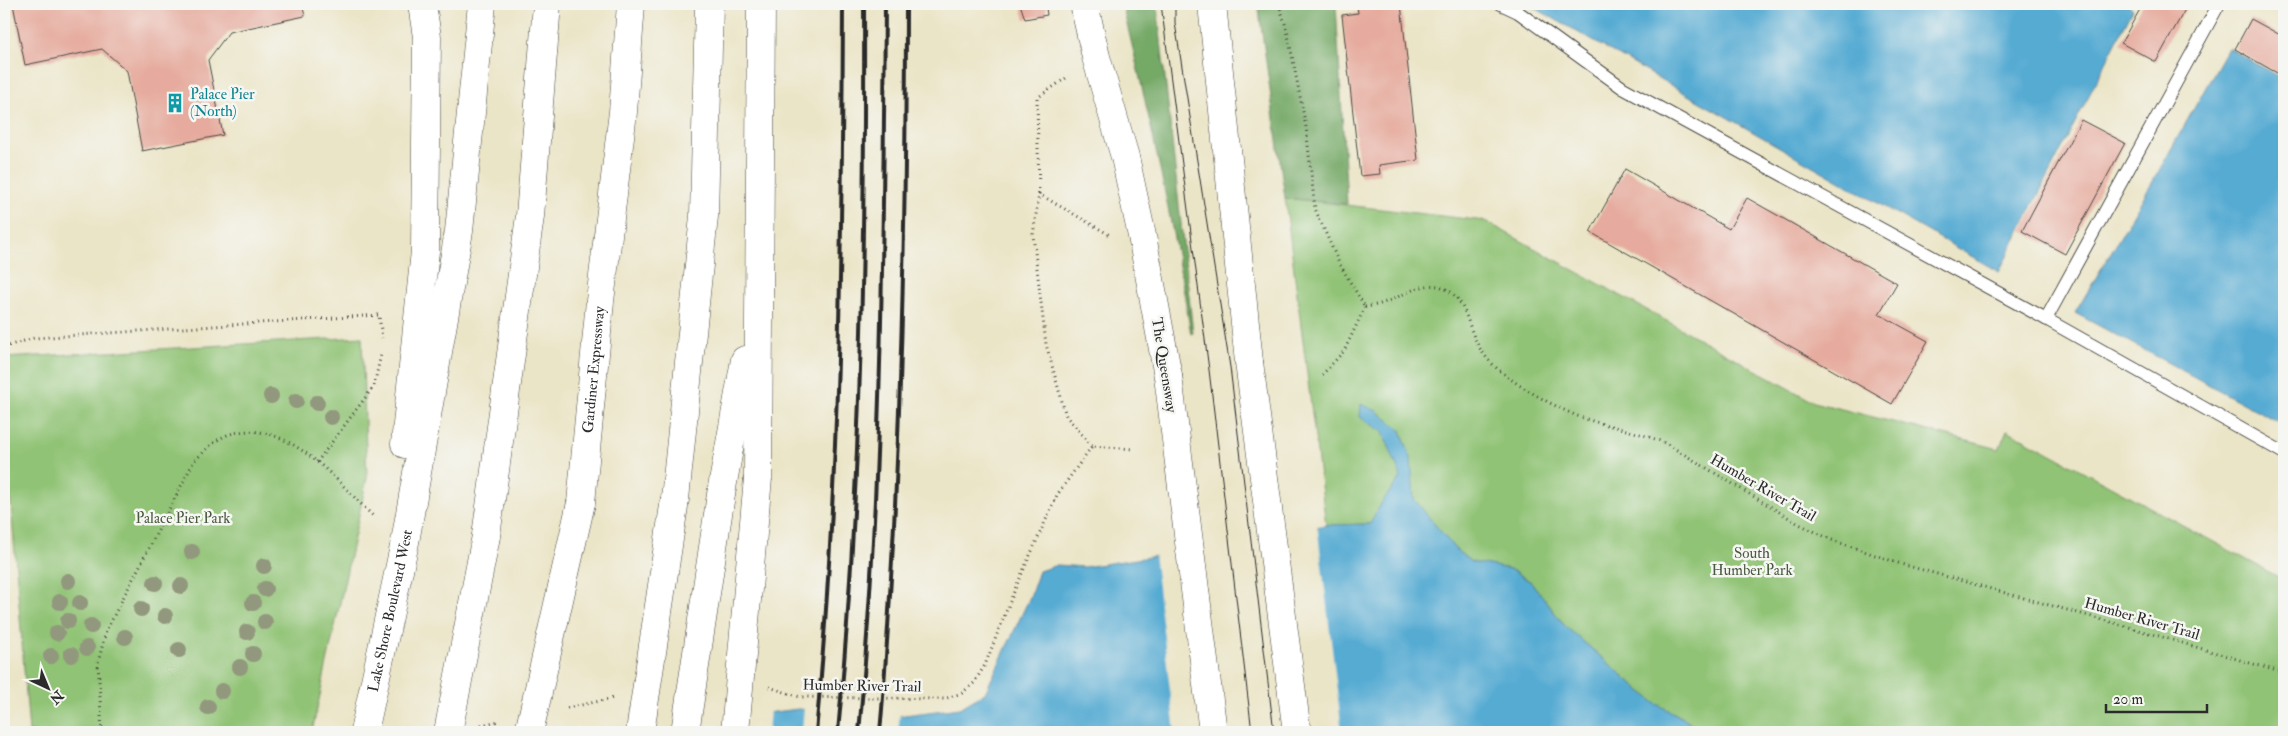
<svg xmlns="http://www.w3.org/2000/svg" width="2288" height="736" font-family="'IM FELL Double Pica',serif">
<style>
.green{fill:#90c374;stroke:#5e7750}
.forest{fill:#74a966;stroke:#506a48}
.water{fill:#57abd3;stroke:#416b7f}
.pier{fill:#ebe5c7}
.building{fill:#e6ab9e}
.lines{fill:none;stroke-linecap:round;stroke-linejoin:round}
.service-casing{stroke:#484742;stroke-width:14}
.primary-casing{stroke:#484742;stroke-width:29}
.motorway-casing{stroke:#484742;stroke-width:29}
.path{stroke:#484742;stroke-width:3;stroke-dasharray:1 4;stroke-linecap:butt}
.service{stroke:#fff;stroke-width:12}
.primary{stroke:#fff;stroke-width:28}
.motorway{stroke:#fff;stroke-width:28}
.tram{stroke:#2b2b2b;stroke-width:1}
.rail{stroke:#2b2b2b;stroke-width:4}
.primary-bridge-casing{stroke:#484742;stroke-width:29;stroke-linecap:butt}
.motorway-bridge-casing{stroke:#484742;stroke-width:29;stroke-linecap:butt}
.primary-bridge{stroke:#fff;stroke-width:28}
.motorway-bridge{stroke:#fff;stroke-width:28}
.tree{fill:#92987d}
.labels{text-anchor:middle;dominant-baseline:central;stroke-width:5;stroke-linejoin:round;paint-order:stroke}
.culture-label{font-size:15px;fill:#0d838f;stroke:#f6f6f2;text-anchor:start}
.street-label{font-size:15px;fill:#2b2b2b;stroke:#f6f6f2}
.park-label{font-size:15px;fill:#495941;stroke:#f6f6f2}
</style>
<rect width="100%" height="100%" fill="#f6f6f2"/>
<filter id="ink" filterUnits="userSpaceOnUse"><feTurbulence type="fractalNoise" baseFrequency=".02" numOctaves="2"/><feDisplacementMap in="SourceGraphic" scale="10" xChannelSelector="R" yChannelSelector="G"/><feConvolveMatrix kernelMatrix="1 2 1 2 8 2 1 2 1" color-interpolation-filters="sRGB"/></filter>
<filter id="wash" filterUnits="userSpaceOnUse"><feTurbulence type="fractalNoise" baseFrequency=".0096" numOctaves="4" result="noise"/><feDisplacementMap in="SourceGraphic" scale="20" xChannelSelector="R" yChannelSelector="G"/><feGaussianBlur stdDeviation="1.12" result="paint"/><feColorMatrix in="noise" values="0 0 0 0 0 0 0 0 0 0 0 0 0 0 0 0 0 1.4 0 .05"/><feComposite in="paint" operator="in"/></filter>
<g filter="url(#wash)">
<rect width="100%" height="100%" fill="#ebe5c7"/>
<g class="green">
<path d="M1285 198 1485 221 1814 402 1999 449 2007 430 2284 580V732H1702L1687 720 1655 703 1565 626 1531 582 1510 569 1471 562 1456 550 1370 524 1326 525Z"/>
<path d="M362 337 367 478 312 732H29L4 414V358Z"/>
</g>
<g class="forest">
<path d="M1122 4H1157L1193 333 1191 334C1173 223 1149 113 1122 4Z"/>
<path d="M1258 4H1270L1272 6V4H1336L1347 204 1285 198Z"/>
</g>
<g class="water">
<path d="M1528 4H2125L2133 9 1999 272Z"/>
<path d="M2228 48 2284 79V425L2075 313 2152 183Z"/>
<path d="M1361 404 1377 411 1401 430 1411 458 1414 499 1456 550 1471 562 1510 569 1531 582 1565 626 1655 703 1687 720 1702 732H620L798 709 897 716 960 708 985 693 1030 597 1039 571 1057 565 1084 567 1209 548 1326 525 1370 524 1382 502 1401 477 1383 432 1360 417Z"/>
</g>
<g class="pier">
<path d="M1317 524 1342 732H1175L1154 553Z"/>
<path d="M804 707 900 713 898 732H802Z"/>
<path d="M770 710 768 732 720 731 619 732 620 730 677 721Z"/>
</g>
<g id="blocks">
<g class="building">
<path d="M13 4H302L305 16 229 32 208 60 223 135 142 151 127 71 102 49 25 65Z"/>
<path d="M1020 4H1048V7L1046 8 1047 15 1025 19Z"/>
<path d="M1375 4H1401L1418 160 1379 165 1380 174 1360 176 1342 15 1358 13 1357 6Z"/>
<path d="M2143 4H2188L2156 62 2121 43Z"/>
<path d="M2251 19 2284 37V77L2235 49Z"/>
<path d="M2081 120 2125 143 2065 254 2022 231Z"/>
<path d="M1625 169 1729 229 1747 198 1897 283 1879 314 1928 341 1892 404 1590 232Z"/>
</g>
</g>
</g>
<g filter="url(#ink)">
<use href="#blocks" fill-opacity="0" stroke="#484742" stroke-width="1"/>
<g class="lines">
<defs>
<g id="service">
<path d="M1501 4 1518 12 1623 88 2046 319 2219 4"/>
<path d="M2046 319 2284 453"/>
</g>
<g id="primary">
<path d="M1084 4 1096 57 1125 157 1142 236 1168 376"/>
<path d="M1212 4 1249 362"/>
</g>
<g id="motorway">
<path d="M405 444 425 251 427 37 422 4"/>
<path d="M758 478 761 4"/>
<path d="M722 488 745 360"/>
<path d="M675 499 704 216 709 4"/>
<path id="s1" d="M581 503 600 301 623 112 631 4"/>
<path d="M486 536 530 216 547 4"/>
<path id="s2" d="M364 732 405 542 459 231 482 4"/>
</g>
</defs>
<use href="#service" class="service-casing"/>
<use href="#primary" class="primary-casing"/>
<use href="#motorway" class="motorway-casing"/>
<g class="path">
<path d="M1279 4 1287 30 1306 127 1315 209 1339 263 1365 307"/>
<path d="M1039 194 1037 98 1069 76"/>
<path d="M1365 307C1371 306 1378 305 1383 303 1402 297 1424 279 1444 288 1466 298 1467 325 1477 343 1483 355 1492 365 1504 374 1521 388 1559 409 1580 417 1609 427 1639 431 1667 444L1799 524 1832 540 1901 564 2125 626 2284 673"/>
<path d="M4 347 34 338 379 315 382 338"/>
<path d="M1322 375 1344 351 1365 307"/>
<path d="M1092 446 1066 416 1046 344 1033 235 1039 194 1110 235"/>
<path d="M317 462 374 386 381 354"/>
<path d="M769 687 800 697 944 699 962 693 974 683 985 665 1015 589 1057 495 1092 446 1134 449"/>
<path d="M567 708 614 698"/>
<path d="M481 725 499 721"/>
<path d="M102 732 98 663 106 631 194 461C206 450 218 436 234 433 289 420 338 482 373 516"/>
</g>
<use href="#service" class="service"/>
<use href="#primary" class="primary"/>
<use href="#motorway" class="motorway"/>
<g class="tram">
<path d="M1161 4 1209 370 1252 732"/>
<path d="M1175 4V23L1230 367 1274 732"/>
</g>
<g class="rail">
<path d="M816 732C839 490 842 247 843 4"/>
<path d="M838 732C861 490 865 247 864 4"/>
<path d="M859 732C882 491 883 246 885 4"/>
<path d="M880 732C887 657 891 582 895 506 903 339 906 171 906 4"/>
</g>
<defs>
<g id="primary-bridge">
<path d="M1249 362 1297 732"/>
<path d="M1168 376 1213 732"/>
</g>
<g id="motorway-bridge">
<path d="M448 732 486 536"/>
<path d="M529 732 581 503"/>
<path d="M640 732 675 499"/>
<path d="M685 732 722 488"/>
<path d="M735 732 758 478"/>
</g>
</defs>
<use href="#primary-bridge" class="primary-bridge-casing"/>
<use href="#motorway-bridge" class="motorway-bridge-casing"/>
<use href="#primary-bridge" class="primary-bridge"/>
<use href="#motorway-bridge" class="motorway-bridge"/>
</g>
<g class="tree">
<circle cx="271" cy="396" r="8"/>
<circle cx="296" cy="401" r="8"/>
<circle cx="317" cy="403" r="8"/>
<circle cx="331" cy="417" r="8"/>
<circle cx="192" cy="552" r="8"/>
<circle cx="264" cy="566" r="8"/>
<circle cx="68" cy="581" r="8"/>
<circle cx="155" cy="583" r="8"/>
<circle cx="181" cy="586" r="8"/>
<circle cx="265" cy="589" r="8"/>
<circle cx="60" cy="602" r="8"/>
<circle cx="80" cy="603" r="8"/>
<circle cx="253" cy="603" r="8"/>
<circle cx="141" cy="609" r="8"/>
<circle cx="165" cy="616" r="8"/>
<circle cx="68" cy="621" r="8"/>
<circle cx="265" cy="622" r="8"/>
<circle cx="91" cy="626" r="8"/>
<circle cx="247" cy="632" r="8"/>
<circle cx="57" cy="633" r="8"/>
<circle cx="125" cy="637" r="8"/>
<circle cx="87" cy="648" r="8"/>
<circle cx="179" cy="650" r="8"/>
<circle cx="253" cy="654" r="8"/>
<circle cx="71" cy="655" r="8"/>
<circle cx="51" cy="656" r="8"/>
<circle cx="240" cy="667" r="8"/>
<circle cx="222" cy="691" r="8"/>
<circle cx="208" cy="707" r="8"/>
</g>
</g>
<defs>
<symbol id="building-bare" viewBox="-9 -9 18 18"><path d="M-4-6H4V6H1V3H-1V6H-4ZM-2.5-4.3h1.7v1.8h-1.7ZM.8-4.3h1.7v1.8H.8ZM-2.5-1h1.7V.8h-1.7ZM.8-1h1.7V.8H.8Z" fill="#0f9aa8" stroke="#f6f6f2" stroke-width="2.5" paint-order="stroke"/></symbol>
</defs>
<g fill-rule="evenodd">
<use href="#building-bare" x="161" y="89" width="28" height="28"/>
</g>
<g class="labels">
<g class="culture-label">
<text x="190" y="94">Palace Pier<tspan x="190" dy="17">(North)</tspan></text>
</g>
<g class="street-label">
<text transform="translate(1164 365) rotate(81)">The Queensway</text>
<text stroke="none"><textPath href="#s1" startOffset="134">Gardiner Expressway</textPath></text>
<text transform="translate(1763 488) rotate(30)">Humber River Trail</text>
<text stroke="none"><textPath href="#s2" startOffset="124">Lake Shore Boulevard West</textPath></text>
<text transform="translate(2142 619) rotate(16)">Humber River Trail</text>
<text transform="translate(862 686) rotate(1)">Humber River Trail</text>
</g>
<g class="park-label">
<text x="183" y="518">Palace Pier Park</text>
<text x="1752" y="553">South<tspan x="1752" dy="17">Humber Park</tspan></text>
</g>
</g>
<rect width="2288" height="736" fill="none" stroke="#f6f6f2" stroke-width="20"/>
<g transform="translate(48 688) rotate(136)" stroke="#f6f6f2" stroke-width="4" paint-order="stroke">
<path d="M0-4L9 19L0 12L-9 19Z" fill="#2b2b2b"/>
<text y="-8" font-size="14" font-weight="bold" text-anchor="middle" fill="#2b2b2b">N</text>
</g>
<path d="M2106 704v8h101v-8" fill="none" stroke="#2b2b2b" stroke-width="2.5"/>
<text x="2113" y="704" font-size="15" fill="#2b2b2b" stroke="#f6f6f2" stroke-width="4" paint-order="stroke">20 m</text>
</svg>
